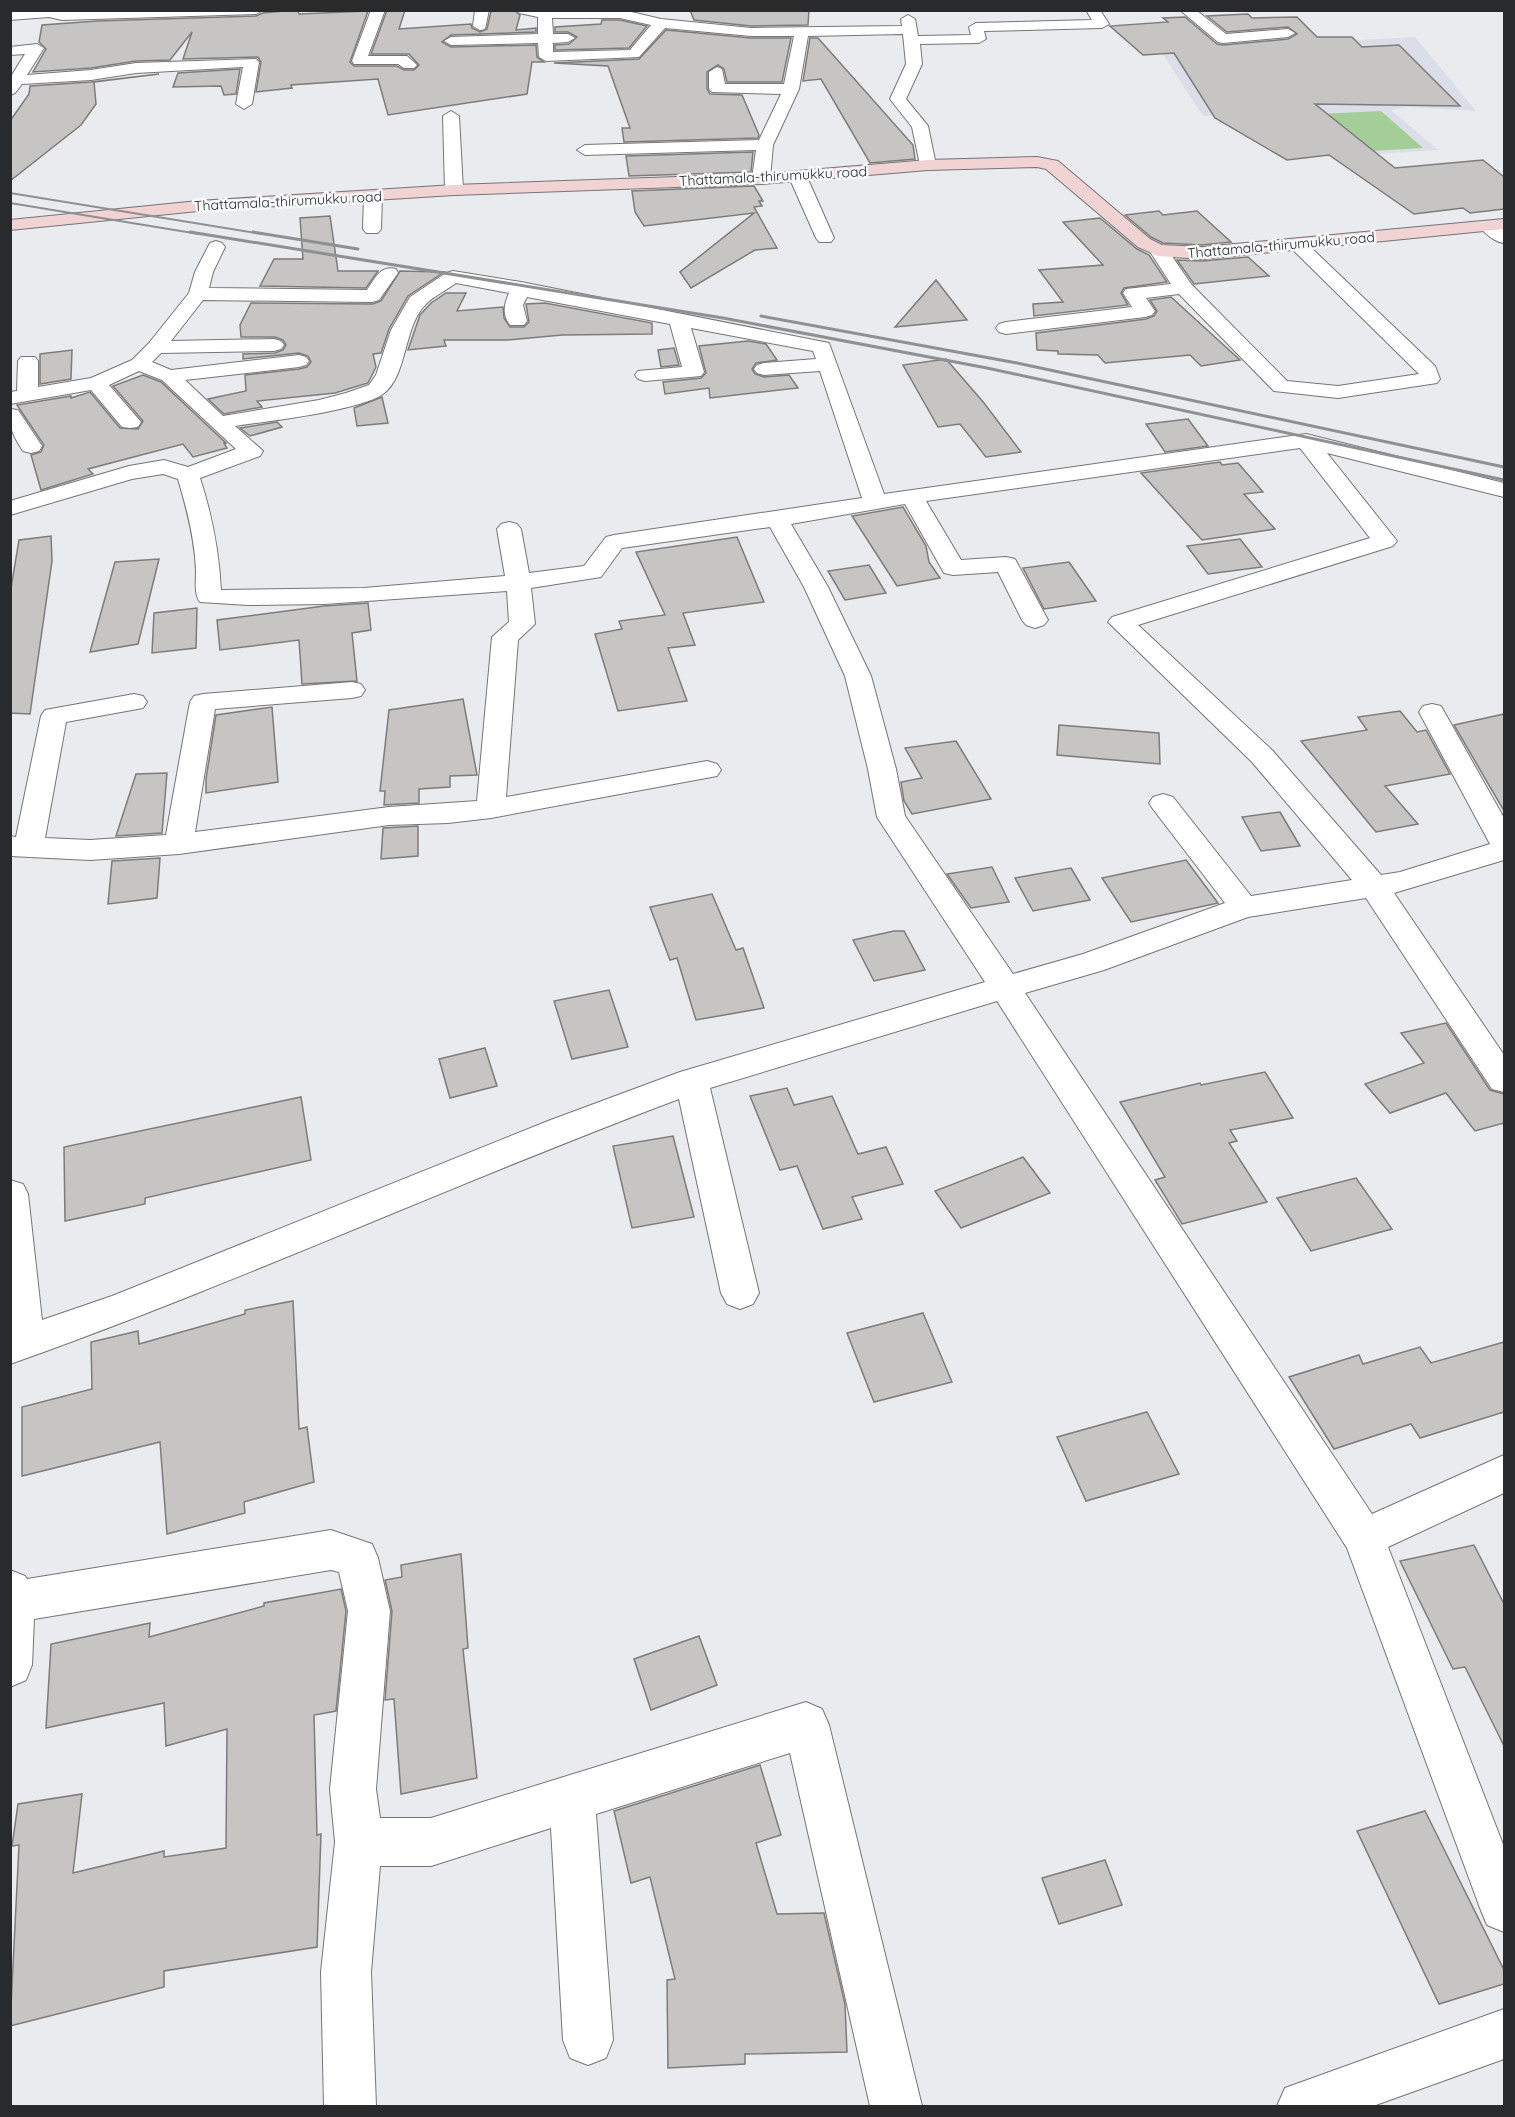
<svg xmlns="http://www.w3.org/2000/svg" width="1515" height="2117" font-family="Quicksand,sans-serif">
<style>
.built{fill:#dbdee8}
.green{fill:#a3ce97}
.building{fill:#c7c5c3;stroke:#7e7c7b;stroke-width:1.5}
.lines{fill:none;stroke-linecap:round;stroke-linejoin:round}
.street-casing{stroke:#747577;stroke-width:2}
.secondary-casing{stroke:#747577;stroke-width:2}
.street{fill:#fff;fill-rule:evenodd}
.secondary{fill:#f1d3d3;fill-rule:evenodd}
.rail-far1{stroke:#8f9092;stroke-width:2}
.rail{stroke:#8f9092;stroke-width:3}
.labels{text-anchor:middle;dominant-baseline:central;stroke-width:5;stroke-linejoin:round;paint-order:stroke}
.far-street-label{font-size:14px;fill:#292a2b;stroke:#f8f9fb}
</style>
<rect width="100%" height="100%" fill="#eaebee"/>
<path class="built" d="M1415 37 1476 111 1408 107 1391 110 1438 150 1328 157 1279 113 1203 116 1160 50Z"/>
<path class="green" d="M1381 111 1423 148 1354 152 1319 114Z"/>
<g class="building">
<path d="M295 10H298L299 14 368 11 350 62 354 66H397L404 70H414L419 65 409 54H371L387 10H405L399 29 471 24 472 28 480 32 487 29 491 11H515L520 15 516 30 536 28V32L451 35 442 42 451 47 536 45 537 57 544 62H532L527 94 388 115 378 79 291 85 292 88 256 92 261 62 258 57 183 59 192 32 170 60 136 61 91 68 33 72 46 49 39 42 42 25 97 21 256 16 263 13Z"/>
<path d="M690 10H809L808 25 751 26 694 20Z"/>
<path d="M1248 14 1252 18 1297 17 1317 37H1352L1362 47 1399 45 1460 106 1315 104 1395 168 1483 160 1504 177V209L1470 213 1463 208 1414 214 1329 155 1287 160 1215 118 1174 53 1143 55 1110 26 1168 22 1163 18 1185 17 1217 44 1223 45 1288 39 1297 34 1288 27 1227 32 1207 16Z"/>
<path d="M602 20H620L647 26 629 48 555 50V45L569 44 577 37 568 32H555V27L601 24Z"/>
<path d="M666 30 751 38H791L782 82H727L724 69 718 65 707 72V89L710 94 742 95 759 135 758 138 624 142 622 128H630L608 66 554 63 639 59Z"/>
<path d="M810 38H818L913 145 915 159 870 163 821 79 803 81Z"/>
<path d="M240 69 236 94 224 95 221 86 173 87 178 73Z"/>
<path d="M159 74 94 82 96 104 81 125 10 181V121L29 94 30 86 91 82Z"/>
<path d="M753 152 751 172 629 176 626 156Z"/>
<path d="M754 186 763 201H759L762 206 754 207 777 248 755 250 691 288 680 272 754 213 644 226 635 212 632 191Z"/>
<path d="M1159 211 1163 215 1197 211 1231 242 1202 245 1163 243 1151 237 1125 215Z"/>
<path d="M330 216 338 271H378L366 288 260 286 274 259H303L300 218Z"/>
<path d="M1100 218 1137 249 1149 255 1167 282 1124 288 1121 293 1128 305 1034 316 1033 304 1063 302 1039 270 1103 265 1063 222Z"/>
<path d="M1248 257 1269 276 1194 284 1177 260 1202 261Z"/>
<path d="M400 271 444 272 408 296 389 329 381 353 373 354 376 367 368 383 335 393 257 401 262 407 224 414 208 399 246 391 245 375 299 369 307 367 311 362 308 356 299 353 243 359V354L275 353 283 350 286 345 283 340 275 337H241L240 325 251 303 373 304 381 301Z"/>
<path d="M936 280 967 320 895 327Z"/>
<path d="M446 293H466L457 311 503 307 504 318 510 327H524L529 322 526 304 545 303 652 323V334L562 335 507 340H444L446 346 408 350 420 315 431 303Z"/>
<path d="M1171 297 1240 360 1201 366 1190 355 1105 363 1098 355 1058 354V351L1037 350 1036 333 1146 319 1154 316 1157 311 1150 300Z"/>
<path d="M748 341 766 344 777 360 756 363 752 369 755 374 764 377 789 375 798 388 710 398 709 388 665 394 663 382 701 378 706 373 699 346Z"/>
<path d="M674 348 679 365 661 367 658 350Z"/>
<path d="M72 350 71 379 40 384V354Z"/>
<path d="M946 359 984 403 1021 452 986 457 960 424 938 427 903 365Z"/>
<path d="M143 375 161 382 226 443H224L227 448 193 457 183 444 88 469 93 474 41 490 31 455 41 452 44 445 17 405 71 396V398L90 392 120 428 138 429 143 421 113 386Z"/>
<path d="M382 397 388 423 357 426 354 408Z"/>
<path d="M1188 419 1208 446 1165 452 1146 424Z"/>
<path d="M277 422 282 427 250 436 240 428Z"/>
<path d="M1220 462 1222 465 1238 463 1263 492 1244 494 1275 529 1202 540 1141 473Z"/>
<path d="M903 507 926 546 929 562 940 578 897 586 852 516Z"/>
<path d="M51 536 52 561 30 714 10 713V594L19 540Z"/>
<path d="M737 537 764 602 683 613 695 645 668 648 687 701 618 711 595 634 622 629 619 621 665 615 636 552Z"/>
<path d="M1240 539 1262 567 1208 574 1187 546Z"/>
<path d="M159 559 138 644 90 652 115 562Z"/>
<path d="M1069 562 1096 601 1044 609 1023 568Z"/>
<path d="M869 565 886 593 845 600 828 571Z"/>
<path d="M368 603 371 630 352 633 357 681 302 684 299 640 220 650 217 620 324 606Z"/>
<path d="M197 608 196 648 152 653 154 613Z"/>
<path d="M463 699 477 775 450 776V787L419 789V803L384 805 385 791H380L389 710Z"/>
<path d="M272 707 278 782 206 793V779L216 715Z"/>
<path d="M1400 711 1417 732 1426 730 1450 774 1385 786 1418 824 1376 832 1301 741 1367 730 1358 717Z"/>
<path d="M1504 714V811L1454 725Z"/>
<path d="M1059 725 1159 733 1160 764 1057 755Z"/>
<path d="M956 741 991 799 912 814 904 801 901 782 922 778 905 748Z"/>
<path d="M167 773 162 833 116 836 136 774Z"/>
<path d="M1280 812 1300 846 1261 851 1242 817Z"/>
<path d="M418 826V856L381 859 383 828Z"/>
<path d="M160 858 157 898 108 904 112 861Z"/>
<path d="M1186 860 1218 903 1131 922 1102 878Z"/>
<path d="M992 867 1009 902 971 908 947 874Z"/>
<path d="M1071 868 1090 900 1033 911 1015 878Z"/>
<path d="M712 894 736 950 743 948 764 1008 696 1020 677 958 670 960 650 907Z"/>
<path d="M894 931H904L925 970 874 981 853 940Z"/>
<path d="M609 990 628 1047 572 1059 554 1001Z"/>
<path d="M1446 1023 1490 1090 1504 1094V1123L1475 1131 1446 1093 1390 1113 1365 1084 1424 1063 1401 1033Z"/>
<path d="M485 1048 497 1086 450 1098 439 1059Z"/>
<path d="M1265 1072 1293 1118 1230 1130 1237 1141 1229 1143 1267 1202 1182 1224 1155 1180 1165 1177 1120 1102 1200 1083 1201 1085Z"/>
<path d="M787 1088 794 1105 832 1096 858 1154 886 1147 903 1184 852 1197 862 1219 823 1229 797 1166 780 1170 750 1096Z"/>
<path d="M301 1097 311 1160 145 1198V1204L65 1221 64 1147Z"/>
<path d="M673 1136 694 1217 632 1228 613 1146Z"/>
<path d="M1023 1157 1050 1193 961 1228 935 1191Z"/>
<path d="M1356 1178 1392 1229 1311 1251 1277 1198Z"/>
<path d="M293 1301 299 1429 307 1427 314 1482 244 1502 245 1513 167 1534 160 1442 22 1476V1407L92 1389 91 1342 138 1331 139 1344 245 1314V1310Z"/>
<path d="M923 1313 952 1382 874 1402 847 1333Z"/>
<path d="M1504 1342V1412L1420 1438 1411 1424 1334 1449 1289 1377 1359 1355 1363 1364 1420 1347 1431 1363Z"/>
<path d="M1147 1412 1179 1474 1086 1501 1057 1437Z"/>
<path d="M1474 1545 1504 1604V1746L1465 1667 1453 1669 1400 1561Z"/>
<path d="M461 1554 468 1648 463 1649 477 1778 401 1794 394 1699 385 1700 392 1611 385 1580 402 1577 401 1565Z"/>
<path d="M341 1589 346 1611 336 1711 314 1715 317 1835 321 1834 317 1947 164 1971V1987L10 2026 19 1845 12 1846 18 1804 82 1794 73 1873 164 1851V1857L226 1848 227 1729 166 1746 164 1703 46 1728 51 1644 150 1623 149 1637 264 1606V1603Z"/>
<path d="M699 1636 717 1685 651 1710 634 1659Z"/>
<path d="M760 1765 781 1835 756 1843 777 1914 824 1913 845 2004 847 2052 745 2054V2064L668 2068 667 1980 675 1979 650 1877 631 1883 614 1811Z"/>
<path d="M1425 1811 1504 1970V1984L1439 2004 1357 1831Z"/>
<path d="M1105 1860 1122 1905 1059 1924 1042 1878Z"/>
</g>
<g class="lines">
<defs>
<g id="street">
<path d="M26 10H263L256 14 62 20 49 17 10 20V12Z"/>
<path d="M371 10H385L368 56H407L417 65 414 68H404L398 64H354L352 61Z"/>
<path d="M475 10H489L485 29 480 30 473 26Z"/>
<path d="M517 10H623L661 19 751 28 902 26 901 19 908 15 915 19 918 36 971 35 969 27 976 23 1092 20 1086 10H1100L1109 24 1102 28 984 31 986 39 979 43 920 44 922 64 906 99 928 126 936 165 928 170 920 165 912 127 890 99 906 64 903 34 808 36 799 89 773 145 770 179 767 183H755L752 179 756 150 585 155 577 150 585 145 759 140 781 94 712 92 709 89V72L717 67 722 69 725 84H784L794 36H751L665 28 639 57 546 61 539 57 538 43 451 45 444 41 451 37 538 34V17L519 13ZM552 18H620L651 25 630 50 553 52V43L568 42 575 38 568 34H553Z"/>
<path d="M1180 10H1196L1226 34 1288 29 1295 33 1288 37 1223 43 1218 42Z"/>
<path d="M37 44 44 48 27 75 91 70 136 63 256 59 259 62 252 104 244 109 236 104 243 67 136 73 91 80 22 84 15 93 10 95V78L25 54 10 55V47Z"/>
<path d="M451 111 459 116 463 190 460 194H448L445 190 443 116Z"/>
<path d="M798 172 804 173 807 177 834 238 831 242H819L816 238 789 177 792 173Z"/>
<path d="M373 191 379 192 382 196 381 229 378 233H366L363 229 364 196 367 192Z"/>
<path d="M1488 221 1504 230V243C1495 242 1485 234 1479 226L1482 222Z"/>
<path d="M1297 239 1303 240 1435 366 1440 379 1437 383 1338 398 1274 391 1179 294 1146 298 1155 311 1152 315 1145 317 1006 334 999 332 996 328 999 324 1006 322 1132 307 1123 293 1126 289 1171 284 1149 250 1151 246H1165L1191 284 1287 381 1338 386 1419 374 1291 248 1288 244 1291 240Z"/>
<path d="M216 241 222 243 225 247 213 272 209 288 367 290C375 279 380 265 396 269L398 273 379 300 372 302 203 300 171 341 274 339 281 341 284 345 281 349 274 351 161 353 152 362 171 370 299 355 306 357 309 361 306 365 299 367 185 380 223 416 319 400 346 393 369 385 376 375 391 330 410 297 446 273 453 271 521 282 829 343 884 494 1306 434 1504 483V497L1327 453 1393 536 1397 541 1393 546 1138 625 1272 750 1381 875 1400 872 1490 844 1419 712 1423 706 1432 704 1441 706 1504 818V860L1394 893 1504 1055V1092L1492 1089 1366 898 1248 917 1104 970 1025 993 1372 1514 1504 1455V1493L1388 1547 1504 1847V1932L1487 1925 1480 1908 1347 1548 997 1001 710 1088 759 1293 753 1304 740 1309 727 1304 721 1293 679 1099C455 1183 236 1284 10 1364V1180L23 1184 28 1194 42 1320 112 1296 548 1121 680 1072 985 982 877 817 868 769 845 676 804 587 770 527 622 548 601 577 531 588 535 624 518 640 506 797 707 761 717 764 721 770 717 776 491 818 448 823 389 825 179 854 90 860 10 856V836L16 837 41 716 45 710 134 694 143 696 147 702 143 708 66 722 45 838 90 840 166 835 190 702 194 696 203 694 352 682 361 684 365 690 361 696 352 698 215 709 195 832 389 807 477 801 492 637 509 622 507 591 325 604 248 605 200 602C194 594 196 581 196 571 195 540 187 509 178 479L163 474 132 479 10 515V501L129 466 164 460 188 467 236 449 162 380 139 371 109 385 141 422 138 427 130 428 122 427 91 390 10 404V392L17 391 18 361 21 357H35L38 361V387L91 378 132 360 149 343 189 293 195 272 210 243ZM456 283 509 293C504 305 502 314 510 325H524L527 321 523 305 527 297 670 324 682 367 638 371 635 375 638 379 645 381 701 376 704 372 691 328 813 351 816 359 764 363 757 365 754 369 757 373 764 375 820 371 862 498 614 535 606 537 584 566 529 573 521 529 517 524 509 522 501 524 497 529 505 576 364 588 221 590C219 551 212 515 200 478L260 456 263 451 235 426C268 421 359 411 383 394 408 376 403 326 426 304 434 296 447 290 456 283ZM1300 448 1370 538 1112 617 1108 622 1252 762 1352 880 1251 896 1173 797 1163 794 1153 797 1149 803 1153 809 1225 903 1083 954 1013 974 905 816 896 769 871 676 828 587 791 524 905 504 944 573 953 575 998 572 1022 620 1026 625 1035 628 1044 625 1048 620 1015 559 1006 557 961 560 926 501Z"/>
<path d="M10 409 18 410 42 446 39 451 31 453 23 451C12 434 10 429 10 409Z"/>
<path d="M331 1530 372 1544 378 1558 390 1611 376 1789 380 1818H431L806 1702 822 1709 829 1725 922 2106H870L790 1753 596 1814 613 2040 606 2058 588 2065 570 2058 563 2040 551 1828 431 1866H380L371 1972 376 2106H324L321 1972 335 1842 330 1789 348 1611 339 1572 331 1570 34 1619 32 1665 26 1680 10 1687V1570L25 1576 27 1579Z"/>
<path d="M1504 2009V2059L1373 2106H1277L1285 2088Z"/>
</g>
<path id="secondary" d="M1037 157 1058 161 1150 239 1162 245 1202 247 1504 219V229L1202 259 1158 256 1138 247 1046 169 1037 167 928 170 761 184 454 195 198 211 10 230V220L198 201 454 185 761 174 928 160Z"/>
</defs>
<use href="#street" class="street-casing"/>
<use href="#secondary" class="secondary-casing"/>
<use href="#street" class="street"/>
<use href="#secondary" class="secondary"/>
<g class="rail-far1">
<path d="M10 193 262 234"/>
<path d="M10 203 199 234"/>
</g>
<g class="rail">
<path d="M190 232 723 318 987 368 1504 480"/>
<path d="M253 232 358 249"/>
<path d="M761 316 1017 363 1504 467"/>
</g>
</g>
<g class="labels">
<g class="far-street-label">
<text transform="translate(773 176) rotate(-3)">Thattamala-thirumukku road</text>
<text transform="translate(288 201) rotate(-3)">Thattamala-thirumukku road</text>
<text transform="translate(1281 245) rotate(-5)">Thattamala-thirumukku road</text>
</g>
</g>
<rect width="1515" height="2117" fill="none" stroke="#292a2b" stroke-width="24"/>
</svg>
